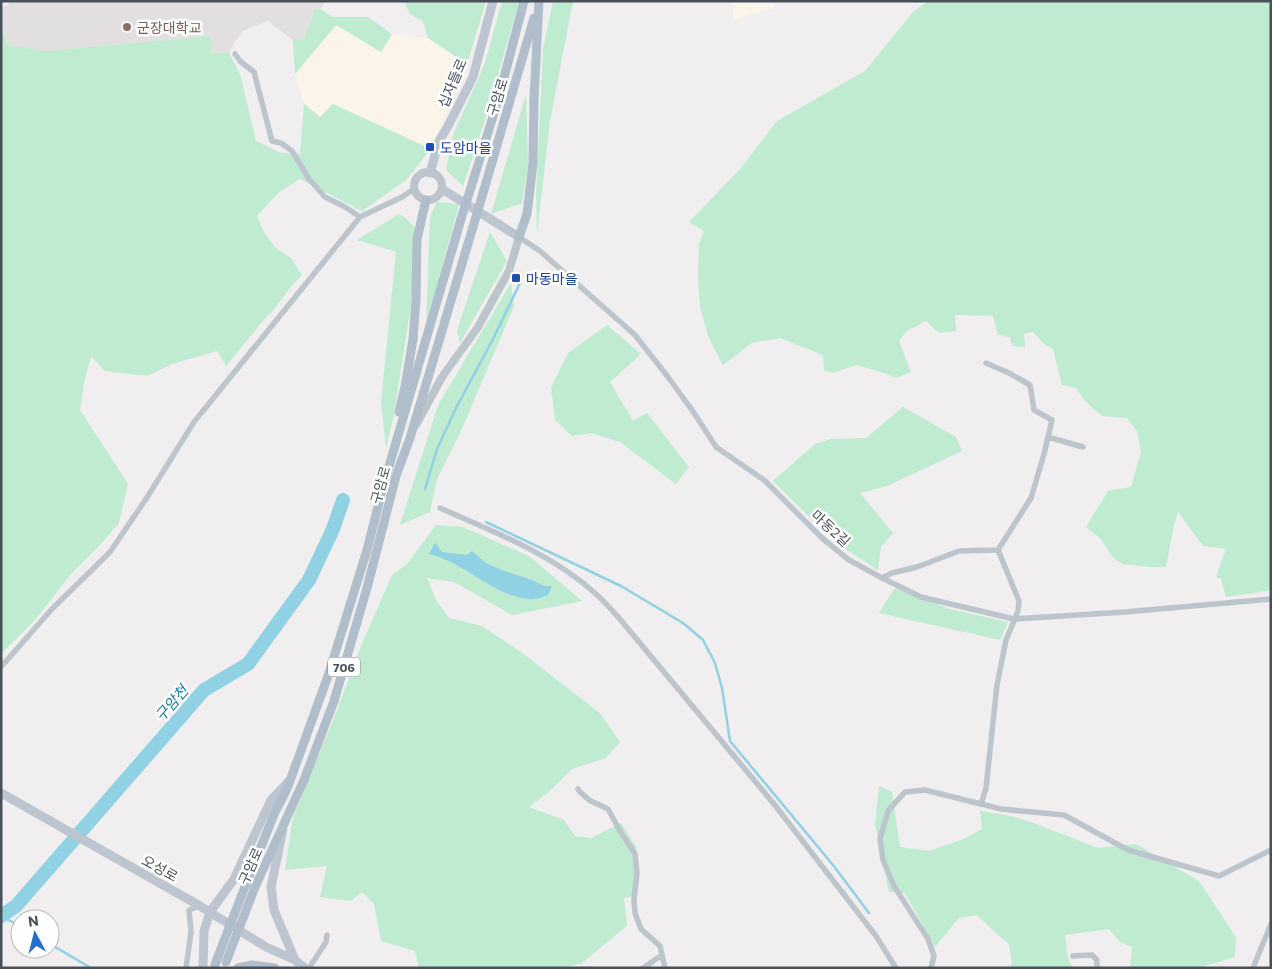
<svg xmlns="http://www.w3.org/2000/svg" width="1272" height="969" font-family="Commissioner,'Noto Sans KR',sans-serif">
<style>
.commercial{fill:#faf5e8}
.education{fill:#e1dfdf}
.green{fill:#bfebd1}
.water{fill:#90d1e4}
.lines{fill:none;stroke-linecap:round;stroke-linejoin:round}
.stream{stroke:#90d1e4;stroke-width:2.5}
.river{stroke:#90d1e4;stroke-width:14}
.minor{stroke:#bdc5cc;stroke-width:5.5}
.tertiary{stroke:#bdc5cc;stroke-width:8}
.secondary{stroke:#bdc6d0;stroke-width:9}
.primary{stroke:#b0bdcb;stroke-width:9}
.primary-bridge{stroke:#b0bdcb;stroke-width:9}
.education-dot{fill:#8d6e63;stroke:#fff;stroke-width:2}
.transit-dot{fill:#1a4fb4;stroke:#fff;stroke-width:2}
.labels{text-anchor:middle;dominant-baseline:central;stroke-width:5;stroke-linejoin:round;paint-order:stroke}
.shield{fill:#fff;stroke:#7f858c;stroke-width:1}
.shield-label{font-size:12px;font-weight:bold;fill:#48515a}
.education-label{font-size:14px;fill:#785e54;stroke:#fff;text-anchor:start}
.street-label{font-size:14px;fill:#48515a;stroke:#fff}
.transit-label{font-size:14px;fill:#164399;stroke:#fff;text-anchor:start}
.water-label{font-size:15px;font-style:italic;fill:#177e9d;stroke:#fff}
</style>
<rect width="100%" height="100%" fill="#f0eeee"/>
<g class="commercial">
<path d="M733 1H772L775 8 733 20Z"/>
<path d="M336 25 381 52 392 34 428 38 467 64 431 149 333 104 320 117 304 104 295 74Z"/>
</g>
<path class="education" d="M12 1H325L320 9 314 10 304 39 293 40 268 21 243 31 235 42 229 53H212L209 36 46 51 7 45 1 23V9Z"/>
<g class="green">
<path d="M405 1H486L467 64 428 38 423 21 411 15 405 4Z"/>
<path d="M502 1H519L486 117 463 186 446 170 453 135 485 63Z"/>
<path d="M553 1H573L550 121 537 234 536 195 543 49Z"/>
<path d="M928 1H1271V588L1267 591 1226 597 1221 579 1216 577 1226 549 1203 546 1178 512 1174 525 1166 567H1150L1124 564 1114 559 1100 538 1086 527 1108 491 1131 487 1141 451 1137 431 1127 418 1102 416 1085 401 1076 388 1062 385 1053 349 1044 344 1033 332 1024 334 1025 347 1012 346 1010 337 998 335 993 316 955 315 956 331 939 333 926 321 907 331 899 341 911 372 896 378 884 373 857 365 832 373 824 370 823 355 780 338 752 343 723 365 722 364 708 336 700 307 698 276 699 244 704 231 689 222 741 168 777 121 865 71 913 12Z"/>
<path d="M320 9 333 17H368L392 34 381 52 336 25 295 74 293 40 304 39 314 10Z"/>
<path d="M1 23 7 45 46 51 210 36 212 53H229L240 74 256 141 281 153 300 154 304 104 320 117 333 104 431 149 406 180 362 211 300 179 278 193 257 216 265 234 275 247 291 258 302 275 290 288 271 313 267 316 226 366 217 351 172 364 147 376 105 371 91 356 84 383 80 410 128 484 119 523 101 544 70 575 36 619 1 654Z"/>
<path d="M526 94 528 166 522 203 491 214Z"/>
<path d="M437 202 459 204 426 327 430 216Z"/>
<path d="M399 214 406 218 415 228 411 306 393 419 386 448 381 402 396 252 357 240Z"/>
<path d="M490 232 507 261 460 343 457 330Z"/>
<path d="M511 283 514 306 461 431 437 479 430 512 400 525 438 405Z"/>
<path d="M607 325 641 354 610 382 633 421 647 413 689 467 676 484 620 442 591 433 572 436 555 420 551 388 568 353Z"/>
<path d="M903 407 956 437 962 451 887 486 860 493 893 533 881 547 878 570 836 543 773 481 815 444 831 439 866 438Z"/>
<path d="M436 525 463 527 529 556 582 601 512 615 454 582 427 578 437 602 449 618 482 626 521 652 601 714 620 742 606 758 572 769 550 791 529 807 564 820 575 836 591 838 621 823 637 848 633 896 624 898 627 926 582 963 564 968H419L415 951 381 941 374 904 362 892 351 901 320 897 327 866 285 870 293 817 334 718 361 646 392 575 407 564Z"/>
<path d="M895 588 950 609 1008 622 1000 640 879 613Z"/>
<path d="M879 786 892 792 900 847 929 851 964 839 982 829 980 811 1011 816 1031 822 1098 848 1136 844 1199 881 1236 937 1235 957 1198 968H1130L1132 947 1119 941 1109 929 1065 935 1068 958 1073 968H1009L1012 964 1009 944 999 936 977 915 959 918 935 947 905 893 889 892 875 823Z"/>
</g>
<path class="water" d="M435 543 442 552 467 555 472 551 486 563 502 570 532 580 544 586H552L548 595C543 597 538 599 533 599 529 600 525 598 521 598 487 590 463 562 429 554Z"/>
<g class="lines">
<g class="stream">
<path d="M425 489 437 449 456 408 492 341 520 283"/>
<path d="M486 522 621 586 683 623 703 640 715 663 722 688 730 741 833 865 869 913"/>
<path d="M1 916 20 926"/>
<path d="M50 944 91 968"/>
</g>
<path class="river" d="M1 916 16 906 204 690 248 664 309 580 333 529 343 500"/>
<g class="minor">
<path d="M235 54 240 61 254 72 272 141 281 143 292 151 309 179 325 197 345 207 360 217"/>
<path d="M519 237 540 251 635 335 668 377 694 413 716 447 764 480 822 538 849 560 882 578 892 573 917 567 959 551 998 550 1031 498 1044 454 1052 420 1034 410 1030 385 1009 373 986 363"/>
<path d="M1048 437 1083 447"/>
<path d="M440 508C494 532 550 553 595 593 603 600 611 609 619 618L774 804 876 936 896 968"/>
<path d="M882 578 921 597 1014 619 1125 612 1271 599"/>
<path d="M1 667 51 610 110 552 146 499 194 422 360 217 402 197 414 189"/>
<path d="M578 789 580 792 589 800 608 809 620 831 635 854 637 873 634 899 635 913 641 929 660 946 665 968"/>
<path d="M981 804 986 788 997 685 1006 640 1018 611 1019 601 998 550"/>
<path d="M1073 956 1092 955 1097 960V968"/>
<path d="M186 968 191 932 189 910 200 906"/>
<path d="M309 968 326 942 327 935"/>
<path d="M643 968 662 955"/>
<path d="M931 968 934 956 928 939 894 886 883 860 880 839 888 811 905 792 925 790 1001 809 1064 815 1128 850 1219 876 1271 850"/>
<path d="M1253 968 1271 924"/>
</g>
<g class="tertiary">
<circle cx="428" cy="186" r="14"/>
<path d="M416 425 442 377 478 327 495 296 509 271 519 237"/>
</g>
<g class="secondary">
<path d="M430 173 439 141 447 128 473 77 493 1"/>
<path d="M442 189 519 237"/>
<path d="M1 793 200 906 266 947 295 960 305 968"/>
<path d="M283 829 271 887 274 910 295 960"/>
<path d="M203 968 204 931 210 912 234 879 271 800 289 781"/>
</g>
<g class="primary">
<path d="M473 181 499 97 524 1"/>
<path d="M486 183 534 18"/>
<path d="M519 237 527 214 533 163 534 99 539 1"/>
<path d="M399 412 405 387 413 339 416 300 417 239 426 200"/>
<path d="M246 884 275 812 287 789 328 676 367 550 383 487 461 219"/>
<path d="M255 887 304 780 334 701 367 588 396 476 410 438 473 227"/>
<path d="M214 968 217 959"/>
<path d="M238 968 252 965 275 968"/>
</g>
<g class="primary-bridge">
<path d="M461 219 473 181"/>
<path d="M473 227 486 183"/>
<path d="M217 959 246 884"/>
<path d="M226 962 255 887"/>
</g>
</g>
<circle class="education-dot" cx="127" cy="27" r="5"/>
<g class="transit-dot">
<rect x="425" y="142" width="10" height="10" rx="2.5"/>
<rect x="511" y="273" width="10" height="10" rx="2.5"/>
</g>
<g class="labels">
<rect class="shield" x="328" y="657.5" width="32" height="19" rx="4"/>
<g class="shield-label">
<text x="344" y="667">706</text>
</g>
<g class="education-label">
<text x="137" y="27">군장대학교</text>
</g>
<g class="street-label">
<text transform="translate(452 83) rotate(-67)">십자들로</text>
<text transform="translate(497 97) rotate(-73)">구암로</text>
<text transform="translate(380 485) rotate(-74)">구암로</text>
<text transform="translate(831 528) rotate(42)">마동2길</text>
<text transform="translate(250 866) rotate(-66)">구암로</text>
<text transform="translate(160 868) rotate(29)">오성로</text>
</g>
<g class="transit-label">
<text x="440" y="147">도암마을</text>
<text x="526" y="278">마동마을</text>
</g>
<g class="water-label">
<text transform="translate(171 703) rotate(-49)">구암천</text>
</g>
</g>
<rect width="1272" height="969" fill="none" stroke="#48515a" stroke-width="5"/>
<g transform="translate(35 934) rotate(353)"><circle r="24" fill="#ffffff" stroke="#b6b9bd"/>
<path d="M0-4L9 19L0 12L-9 19Z" fill="#276ed1"/>
<text y="-8" font-size="14" font-weight="bold" text-anchor="middle" fill="#48515a">N</text>
</g>
</svg>
